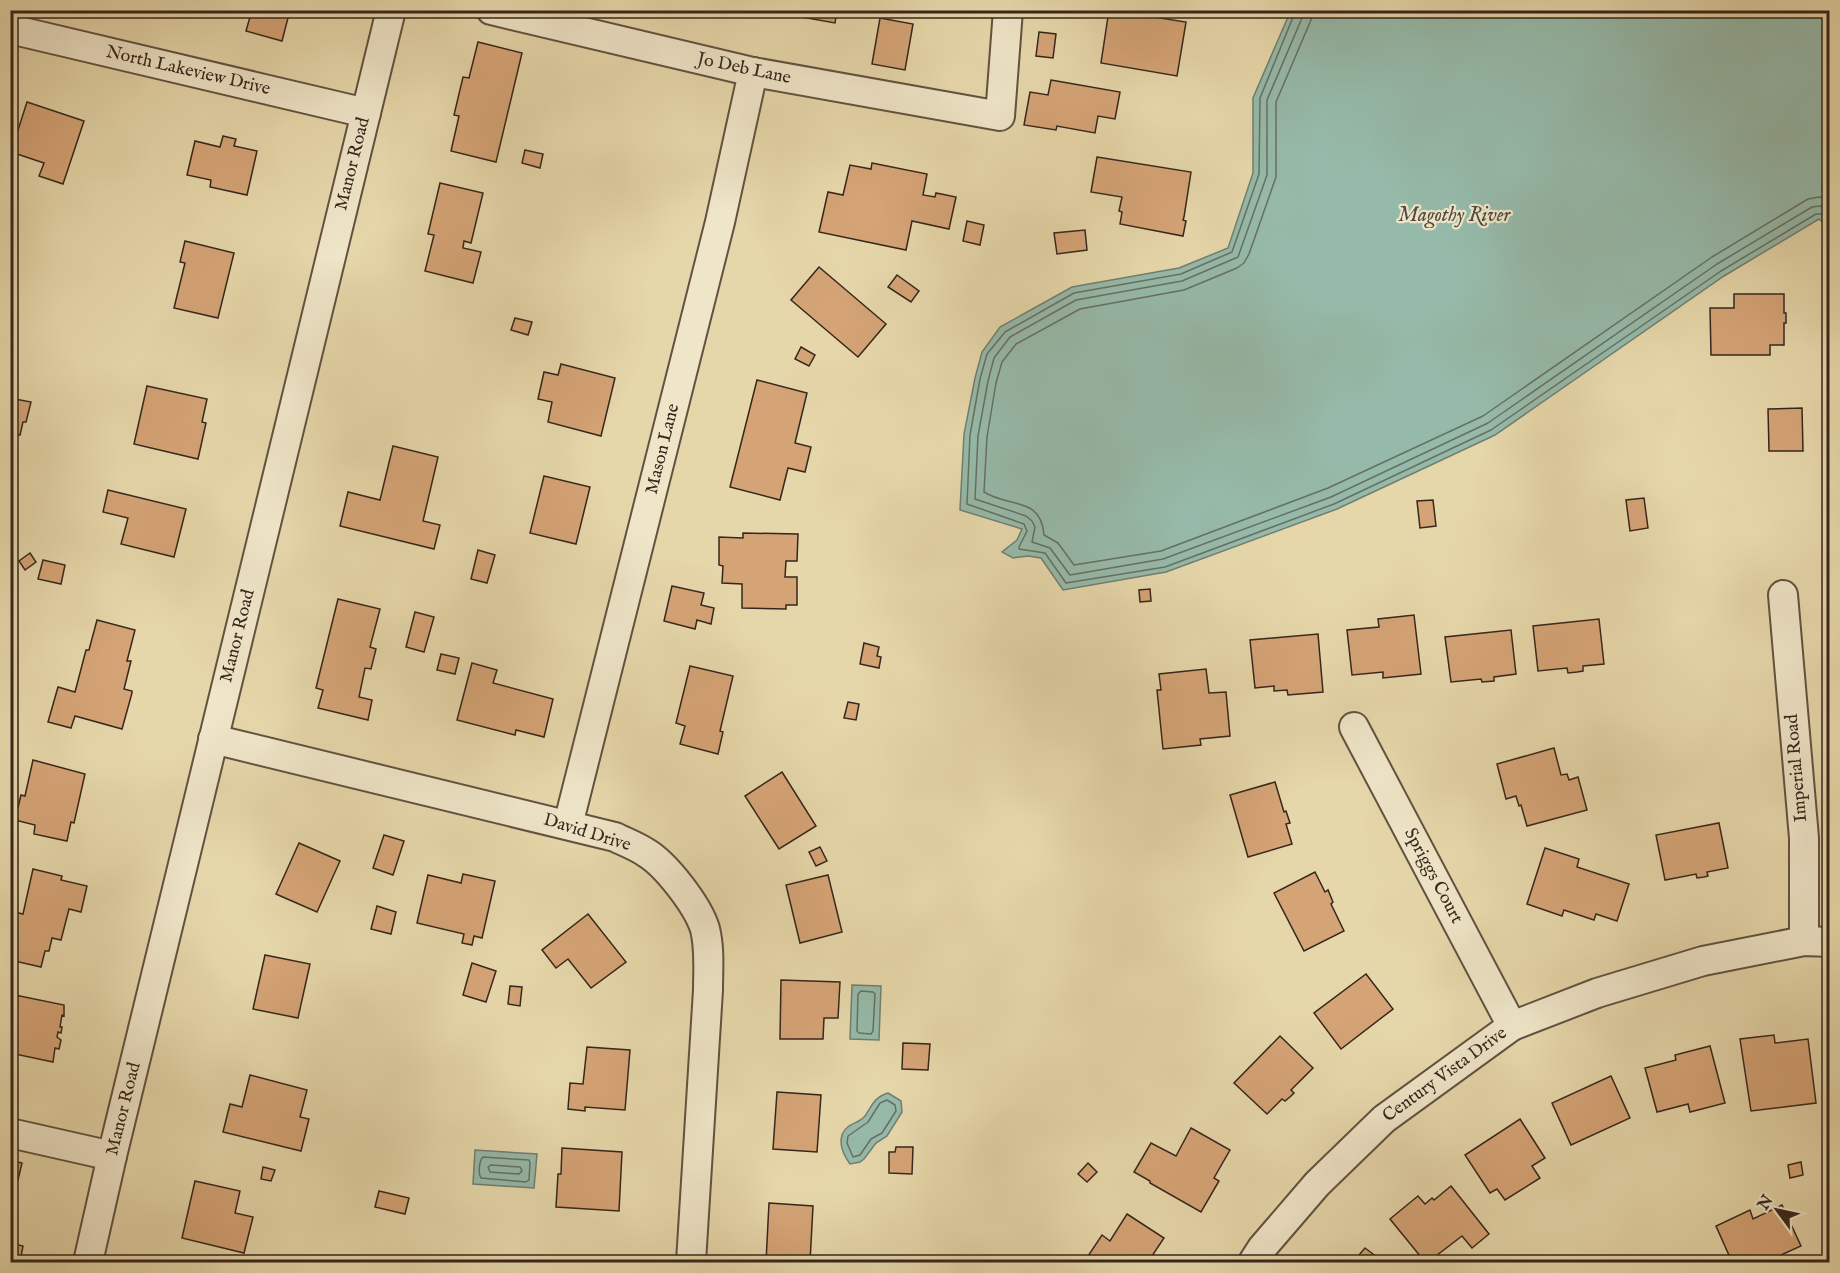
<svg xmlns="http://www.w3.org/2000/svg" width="1840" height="1273" font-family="'IM FELL English',serif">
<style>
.water{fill:#96baaa;stroke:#707f71;stroke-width:1.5}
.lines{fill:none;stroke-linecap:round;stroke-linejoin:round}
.shore{stroke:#667063;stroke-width:1.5}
.building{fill:#d5a476;stroke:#36261c;stroke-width:1.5}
.minor-casing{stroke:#625240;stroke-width:32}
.minor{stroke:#efe5c8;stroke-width:28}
.labels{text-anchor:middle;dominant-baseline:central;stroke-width:4.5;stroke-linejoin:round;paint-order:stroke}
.street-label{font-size:18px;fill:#36261c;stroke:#efe5c8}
.water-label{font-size:20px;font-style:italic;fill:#4e4b40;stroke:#efe5c8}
</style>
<rect width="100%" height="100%" fill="#e6d7aa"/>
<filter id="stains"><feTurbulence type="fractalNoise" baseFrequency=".00333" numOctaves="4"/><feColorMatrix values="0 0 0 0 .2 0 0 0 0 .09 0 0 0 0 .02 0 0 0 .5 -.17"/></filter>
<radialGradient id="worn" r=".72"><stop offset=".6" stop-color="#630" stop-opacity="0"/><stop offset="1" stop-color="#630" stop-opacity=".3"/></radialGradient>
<g class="water">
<path d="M1291 10 1829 11V228L1819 219 1724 276 1495 435 1337 509 1166 572 1063 590 1041 558 1028 556 1013 558 1002 552 1017 540 1022 529 960 510 964 434 975 378 982 352 1000 327 1072 287 1179 268 1228 248 1253 173V98Z"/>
<path d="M852 985 881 986 879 1040 850 1039Z"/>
<path d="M888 1093 901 1101 902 1112 887 1136 876 1143 864 1159 860 1162 850 1164C842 1153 835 1136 849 1126 854 1123 861 1121 865 1116 872 1106 874 1097 888 1093Z"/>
<path d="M475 1150 537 1154 534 1188 473 1184Z"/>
</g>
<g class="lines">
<g class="shore">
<path d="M1296 10 1260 98 1259 174 1232 252 1181 274 1074 293 1005 332 987 354 980 379 970 435 967 504 1024 524 1027 531 1019 547V549L1045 553 1066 583 1165 567 1334 504 1491 430 1721 271 1816 214H1822L1830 220"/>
<path d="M1303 10 1302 18 1267 100V175L1238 257 1182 281 1076 300 1010 337 994 358 988 381 978 436 975 499 1026 516 1032 521 1035 527 1032 542 1050 548 1070 575 1163 559 1331 497 1488 423 1717 264 1812 207 1820 206 1830 210"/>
<path d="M1312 10 1311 20 1276 102V177L1249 254 1244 263 1237 268 1184 290 1080 309 1016 344 1002 362 996 383 987 437 984 492C1009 508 1041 496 1044 535L1058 543 1074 565 1161 551 1328 488 1483 416 1712 257 1808 199 1819 197 1830 199"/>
<path d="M861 991 873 992 875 994 873 1031 871 1034 859 1033 857 1031 858 994Z"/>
<path d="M887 1100 895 1105 896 1111 882 1133 871 1139 860 1155 853 1157 847 1143 848 1136 868 1122 880 1103Z"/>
<path d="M483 1157 529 1160 530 1163 529 1180 526 1182 481 1178C478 1174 479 1161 483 1157Z"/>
<path d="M491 1165 520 1167 522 1171 519 1174 490 1172 488 1167Z"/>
</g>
</g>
<g class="building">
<path d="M252 10H290L282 41 246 31Z"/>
<path d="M779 10H837L835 23 779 13Z"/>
<path d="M1109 10 1186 22 1177 76 1101 63Z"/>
<path d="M880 18 913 24 905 70 872 64Z"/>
<path d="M1039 32 1056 34 1053 58 1036 56Z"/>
<path d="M478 42 522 53 496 162 451 151 459 116 454 115 463 77 469 78Z"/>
<path d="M1051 80 1120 92 1115 119 1098 116 1095 133 1057 126 1056 130 1024 125 1030 92 1048 95Z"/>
<path d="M27 102 84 121 63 184 39 176 44 163 11 152Z"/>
<path d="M223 136 236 139 234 146 257 151 247 195 210 187 211 180 187 175 195 141 220 147Z"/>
<path d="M525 150 543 154 540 168 522 163Z"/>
<path d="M1097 157 1191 172 1184 217 1183 220 1186 221 1183 236 1120 224 1122 212 1119 211 1122 197 1091 192Z"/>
<path d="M872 163 927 174 923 195 935 197 936 193 956 197 949 229 912 221 906 250 819 232 828 192 843 195 850 165 871 169Z"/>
<path d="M440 183 483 193 471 243 464 241 463 248 481 252 473 283 425 271 434 235 428 234Z"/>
<path d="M967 221 984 225 980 245 963 241Z"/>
<path d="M1085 230 1087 250 1057 254 1054 233Z"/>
<path d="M185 241 234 253 218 318 174 308 185 263 180 262Z"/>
<path d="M819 267 886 324 858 357 791 300Z"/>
<path d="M897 275 919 291 911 302 888 287Z"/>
<path d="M1734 294H1784V313H1786V323H1784V345H1770V355H1711L1710 308H1734Z"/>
<path d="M515 318 532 322 528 335 511 330Z"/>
<path d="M801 347 815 355 809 366 795 359Z"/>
<path d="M561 364 615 378 601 436 548 422 552 402 538 399 544 372 558 375Z"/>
<path d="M757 380 807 393 795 443 811 447 805 472 788 468 780 500 730 487Z"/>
<path d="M147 386 207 399 202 422 206 423 198 459 134 444Z"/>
<path d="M10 398 31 402 26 422H23L20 435 10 433Z"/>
<path d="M1802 408 1803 451H1769L1768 409Z"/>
<path d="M393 446 438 457 423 521 440 525 434 549 340 526 348 492 380 500Z"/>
<path d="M544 476 590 487 576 544 530 533Z"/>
<path d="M108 490 186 509 174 557 121 544 128 518 103 512Z"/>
<path d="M1644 498 1648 528 1630 531 1626 500Z"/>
<path d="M1433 500 1436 526 1420 528 1417 501Z"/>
<path d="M743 533 798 534 797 561H786L785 577H797V605H786V609L742 608V584L722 583 723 566 719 565V537L743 538Z"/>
<path d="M478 550 495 555 487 583 471 579Z"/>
<path d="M30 553 36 562 25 570 19 561Z"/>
<path d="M43 560 65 565 61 584 38 579Z"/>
<path d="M672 586 704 593 701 605 714 608 711 624 697 620 695 629 664 621Z"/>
<path d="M1150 589 1151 601 1140 602 1139 590Z"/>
<path d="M338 599 380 609 370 647 376 649 371 669 365 668 359 697 372 700 368 720 318 708 323 690 316 688Z"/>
<path d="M415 612 434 617 424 652 406 647Z"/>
<path d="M1414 615 1421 674 1383 678V672L1352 675 1347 630 1379 627 1378 619Z"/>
<path d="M1599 619 1604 664 1583 666V671L1577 672 1568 673 1567 668 1538 671 1533 626Z"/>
<path d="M97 620 135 630 127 661H131L124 689 132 691V693L122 729 75 716 71 728 48 722 58 687 75 692 86 650H89Z"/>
<path d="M1511 630 1516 674 1494 677V681L1482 682 1481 679 1451 682 1445 637Z"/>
<path d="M1318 634 1323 692 1288 695 1287 690 1274 691V686L1255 688 1250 640Z"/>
<path d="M864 643 879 647 877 656 881 657 879 668 860 664Z"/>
<path d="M441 654 459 658 455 674 437 670Z"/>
<path d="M472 663 497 670 493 683 553 699 544 737 516 730 515 735 457 720Z"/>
<path d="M690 666 733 676 720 731 723 732 718 754 680 744 685 726 676 723Z"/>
<path d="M1206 669 1209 693 1226 692 1230 736 1200 739 1201 745 1163 749 1157 690H1161L1159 674Z"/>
<path d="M848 702 859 704 856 720 844 718Z"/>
<path d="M1554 748 1561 775 1567 774 1569 780 1578 777 1587 810 1527 826 1521 805 1519 806 1516 796 1506 799 1497 764Z"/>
<path d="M33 760 85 774 74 823 71 822 67 841 34 834 35 825 15 820 21 795 25 796Z"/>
<path d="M782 772 816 826 779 849 745 796Z"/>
<path d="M1275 782 1284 812 1286 811 1290 823 1286 824 1292 844 1248 857 1230 795Z"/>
<path d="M1719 823 1728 868 1707 872 1708 876 1704 877 1697 878 1696 874 1665 880 1656 835Z"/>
<path d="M384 835 404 841 393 875 373 868Z"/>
<path d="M299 843 340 861 317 912 276 894Z"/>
<path d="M820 847 827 861 816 866 809 852Z"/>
<path d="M1545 848 1579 859 1577 867 1629 884 1617 921 1596 914 1594 920 1564 910 1562 916 1527 904Z"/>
<path d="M33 869 62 876 61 880 87 886 81 912 69 909 61 940 52 938 49 951H45L41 967 10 960V952L15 935 10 934V911L23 914Z"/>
<path d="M1315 872 1325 892 1328 890 1333 902 1331 904 1344 931 1304 951 1274 893Z"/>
<path d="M463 874 495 881 482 938 474 936 472 945 462 943 464 934 417 923 428 875 461 883Z"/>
<path d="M828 875 842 932 800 943 786 885Z"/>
<path d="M377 906 396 912 391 934 371 929Z"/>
<path d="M588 914 626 962 591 988 568 959 556 968 542 950Z"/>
<path d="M265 955 310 964 298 1018 253 1009Z"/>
<path d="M472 963 496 971 486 1002 463 995Z"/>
<path d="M1366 974 1393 1009 1341 1049 1314 1013Z"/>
<path d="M781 980 840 982 838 1018H824L823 1039H780Z"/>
<path d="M510 986 522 987 520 1006 508 1004Z"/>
<path d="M10 994 64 1005V1016L62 1015 60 1027H62L61 1033 58 1032 57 1037 61 1040 59 1049 55 1048 53 1062 10 1053Z"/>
<path d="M1774 1035 1775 1043 1808 1039 1816 1103 1751 1111 1740 1039Z"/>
<path d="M1280 1036 1313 1068 1291 1090 1294 1093 1291 1096 1285 1101 1282 1099 1267 1114 1234 1083Z"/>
<path d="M903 1043 930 1044 928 1070 902 1069Z"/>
<path d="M1710 1046 1725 1103 1690 1112 1688 1104 1657 1112 1645 1068 1676 1060 1675 1055Z"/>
<path d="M587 1047 630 1050 625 1110 585 1107V1111L568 1109 570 1083 583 1084Z"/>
<path d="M250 1075 307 1090 300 1117 309 1119 301 1151 223 1132 230 1104 242 1107Z"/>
<path d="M1611 1076 1630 1118 1571 1145 1552 1103Z"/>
<path d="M777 1092 821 1095 817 1152 773 1149Z"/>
<path d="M1520 1119 1545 1158 1532 1166 1540 1178 1505 1200 1497 1189 1490 1193 1465 1155Z"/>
<path d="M1191 1128 1230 1150 1214 1178 1219 1181 1201 1212 1150 1183V1181L1134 1172 1151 1143 1176 1156Z"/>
<path d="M896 1147H913L912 1174 889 1173V1152H895Z"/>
<path d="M562 1148 622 1152 619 1211 556 1207 558 1174H561Z"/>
<path d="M10 1160 22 1163 18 1180 10 1178Z"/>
<path d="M1801 1162 1803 1175 1790 1178 1788 1165Z"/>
<path d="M1088 1163 1097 1172 1087 1182 1078 1174Z"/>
<path d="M263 1167 275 1170 271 1181 261 1179Z"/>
<path d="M195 1181 240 1191 235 1213 253 1217 244 1253 182 1238Z"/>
<path d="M1451 1186 1489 1234 1472 1248 1462 1236 1428 1262H1425L1390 1219 1418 1196 1425 1204 1432 1198 1434 1200Z"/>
<path d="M379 1191 409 1198 405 1214 375 1207Z"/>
<path d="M769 1203 813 1206 810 1262H766Z"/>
<path d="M1782 1205 1801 1246 1772 1259 1773 1262H1732L1716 1226 1750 1210 1753 1219Z"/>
<path d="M1127 1214 1164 1238 1148 1262H1084L1102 1235 1110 1241Z"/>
<path d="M10 1243 23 1246 20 1262H10Z"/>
<path d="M1365 1248 1373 1254 1384 1262H1353Z"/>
<path d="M557 1259 615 1262H557Z"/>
</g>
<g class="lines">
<defs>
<g id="minor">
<path d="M491 10 753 72 1000 116 1008 10"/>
<path d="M10 29 366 113"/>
<path d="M1783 595 1804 838V941"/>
<path d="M1354 727 1512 1026"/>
<path d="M213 739 615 837C625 842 636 846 645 852 666 864 698 906 705 929 710 949 708 970 708 990L691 1262"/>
<path d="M568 825 720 222 753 72"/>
<path d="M10 1133 112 1156"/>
<path d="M88 1262 112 1156 391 10"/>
<path d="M1253 1262 1262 1248 1317 1184 1384 1119 1512 1026 1597 993 1703 961 1804 941 1830 942"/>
</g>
</defs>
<use href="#minor" class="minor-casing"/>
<use href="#minor" class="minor"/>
</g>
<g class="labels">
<g class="street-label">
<text transform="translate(744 69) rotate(12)">Jo Deb Lane</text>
<text transform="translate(188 71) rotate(13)">North Lakeview Drive</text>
<text transform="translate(353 164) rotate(-76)">Manor Road</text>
<text transform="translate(663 449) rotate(-76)">Mason Lane</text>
<text transform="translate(238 636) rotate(-76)">Manor Road</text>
<text transform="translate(1797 768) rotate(-95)">Imperial Road</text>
<text transform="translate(587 833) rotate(17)">David Drive</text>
<text transform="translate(1433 876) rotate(62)">Spriggs Court</text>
<text transform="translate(1445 1075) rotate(-36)">Century Vista Drive</text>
<text transform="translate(124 1109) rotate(-76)">Manor Road</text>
</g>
<g class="water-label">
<text x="1454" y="215">Magothy River</text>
</g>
</g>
<rect width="1840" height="1273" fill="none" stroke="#e6d7aa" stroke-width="36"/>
<rect x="12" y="12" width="1816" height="1249" fill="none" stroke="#36261c" stroke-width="3"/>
<rect x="18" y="18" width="1804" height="1237" fill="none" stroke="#36261c" stroke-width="1.5"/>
<g transform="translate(1777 1210) rotate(303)" stroke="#efe5c8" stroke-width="4.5" paint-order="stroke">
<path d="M0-4.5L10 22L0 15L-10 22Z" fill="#36261c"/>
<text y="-9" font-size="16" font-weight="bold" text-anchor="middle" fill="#36261c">N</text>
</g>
<rect width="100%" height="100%" filter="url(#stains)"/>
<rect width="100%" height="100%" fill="url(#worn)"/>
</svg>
